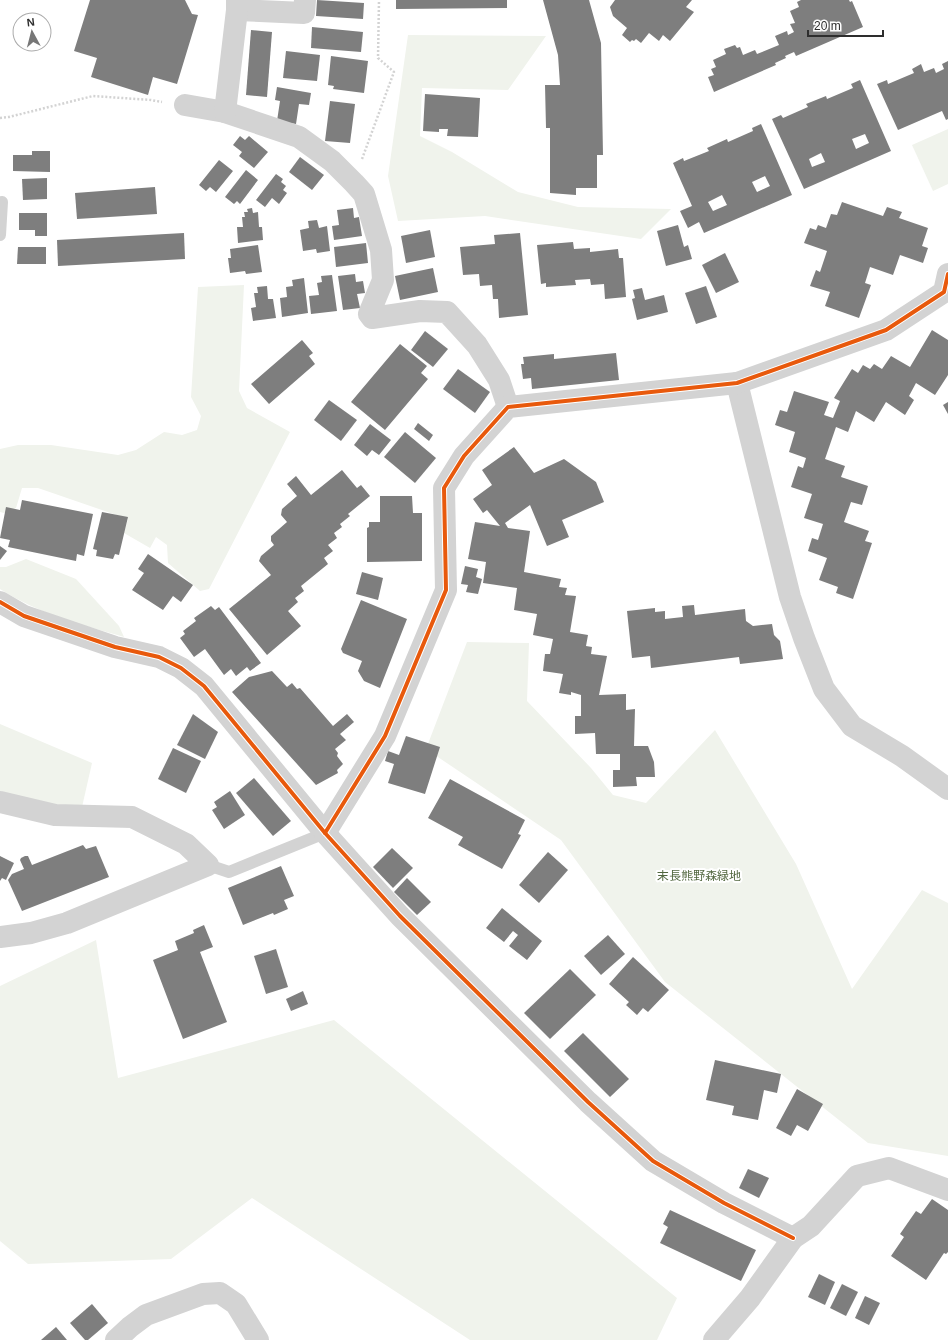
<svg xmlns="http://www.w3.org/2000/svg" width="948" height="1340" font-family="Helvetica,'Noto Sans JP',sans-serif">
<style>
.green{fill:#f0f3ec}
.building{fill:#7e7e7e;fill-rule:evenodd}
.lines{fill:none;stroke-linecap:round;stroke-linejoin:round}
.path{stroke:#d3d3d3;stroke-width:2.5;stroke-dasharray:2 2;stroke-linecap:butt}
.service{stroke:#d3d3d3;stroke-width:12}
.minor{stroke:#d3d3d3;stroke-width:22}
.cycleway-casing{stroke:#fff;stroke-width:6}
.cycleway{stroke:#e8590c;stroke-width:4}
.labels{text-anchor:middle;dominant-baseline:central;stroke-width:4;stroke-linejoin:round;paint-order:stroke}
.park-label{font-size:12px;fill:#51663e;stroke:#fff}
</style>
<rect width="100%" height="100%" fill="#fff"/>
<g class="green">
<path d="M408 35 546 36 508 90 422 88 420 136 452 152 518 192 578 207 671 209 641 239 485 216 398 221 388 176Z"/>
<path d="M948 129V184L933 191 912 145Z"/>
<path d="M244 285 239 391 247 408 290 432 209 589 200 591 168 563 167 545 156 537 150 548 124 533 128 519 38 488H22L16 508 4 513 0 512V449L18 445H51L118 455 136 450 164 432 182 435 197 430 201 416 191 397 198 287Z"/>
<path d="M26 559 76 579 119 626 124 637C80 624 39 614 0 589V567H6Z"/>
<path d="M467 642 529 643 527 701 591 768 613 795 646 803 715 730 796 864 852 989 922 890 948 903V1156L868 1143 665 982 561 840 426 749Z"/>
<path d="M0 724 92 763 82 807C54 805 26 801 0 791Z"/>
<path d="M96 940 118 1078 334 1020 677 1298 657 1340H470L252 1198 171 1259 28 1264 0 1241V986Z"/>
</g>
<g class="building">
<path d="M90 0H185L192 14 198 15 177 84 153 77 148 95 91 77 97 58 74 51Z"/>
<path d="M317 0 364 3 363 19 316 16Z"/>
<path d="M396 0H507V8L396 9Z"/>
<path d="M543 0H589L601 43 603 155H597V188H576V195L550 193V128H546L545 85H560L558 55Z"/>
<path d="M615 0H692L686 7 694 12 670 41 663 35 659 41 649 33 641 43 636 39 634 41 632 40 630 42 622 35 627 28 613 16 610 7Z"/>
<path d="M801 0H849L850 2 852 1 863 27 796 56 794 52 785 56 786 58 775 63 776 65 714 92 708 77 714 75 711 69 716 67 713 60 726 54 724 49 735 45 737 48 740 47 743 55 755 50 757 54 779 45 775 36 787 31 788 35 794 32 790 24 795 23 790 11 799 7 797 2Z"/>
<path d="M312 27 363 32 361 52 311 48Z"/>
<path d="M251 30 272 32 267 97 246 95Z"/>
<path d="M286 51 320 55 317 81 283 78Z"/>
<path d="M331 56 368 61 364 93 333 89 334 86 328 85Z"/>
<path d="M948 61V119L946 120 942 111 898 130 877 84 887 80 888 84 914 73 912 69 921 64 924 72 934 68 936 73 944 69 942 64Z"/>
<path d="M860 80 891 151 804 189 772 119 781 115 783 118 808 107 806 104 826 96 827 99 853 88 851 84ZM865 134 869 143 856 149 852 139ZM821 153 825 162 812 167 809 159Z"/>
<path d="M277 87 311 93 309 105 299 104 296 124 277 121 280 101 275 100Z"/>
<path d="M425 94 480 98 478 137 447 136 448 129H439V132L423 131Z"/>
<path d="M330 101 355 104 350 143 325 141Z"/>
<path d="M761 124 792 195 704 233 699 222 688 228 680 211 692 206 673 163 683 158 684 161 709 151 707 148 727 139 728 142 753 131 752 128ZM765 176 770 186 757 192 752 182ZM722 195 727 205 713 211 708 202Z"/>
<path d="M240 136 245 140 249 136 268 152 254 168 239 156 242 152 233 145Z"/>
<path d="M32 151H50V172L13 171V155H32Z"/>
<path d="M300 157 324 175 312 190 289 172Z"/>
<path d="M219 160 233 171 216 192 210 187 206 191 199 185Z"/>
<path d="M246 170 258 180 240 204 237 201 234 204 225 197Z"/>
<path d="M276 174 283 179 281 182 286 186 283 190 287 193 279 204 272 198 265 207 256 200Z"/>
<path d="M47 178V199L23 200 22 179Z"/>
<path d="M155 187 157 214 77 219 75 193Z"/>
<path d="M842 202 883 216 887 207 902 212 899 218 928 228 922 246 928 248 923 263 900 255 893 275 870 267 865 283 871 285 859 318 825 306 830 292 810 286 816 270 820 272 827 251 804 243 810 228 816 230 818 225 826 228 831 214 837 215Z"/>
<path d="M252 208 253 213 258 212 259 227H262L263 240 238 243 237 227H243L242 217H245L244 212H248L247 209Z"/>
<path d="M353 208 354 218 359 217 362 236 334 240 332 226 339 225 337 210Z"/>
<path d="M19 213H47V236H35V230H19Z"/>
<path d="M317 220 319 228 327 226 330 251 317 253 316 249 303 251 300 230 309 228 308 221Z"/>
<path d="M678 225 684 247 688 245 692 259 666 266 657 231Z"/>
<path d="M430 230 435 257 406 263 401 236Z"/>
<path d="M184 233 185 259 58 266 57 240Z"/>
<path d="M520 233 528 315 499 318 498 299H493L492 285 480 286 479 274 463 275 460 247 495 244 494 235Z"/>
<path d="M573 242 574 249 590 248V252L618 249 619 258H623L626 297 605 299 604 284 591 285 590 279 575 280 576 285 546 287V283L541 284 537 245Z"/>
<path d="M366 243 368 263 336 267 334 247Z"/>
<path d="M258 245 262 272 246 274 245 271 230 273 228 258H231L230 249Z"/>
<path d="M18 247H46V264H17Z"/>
<path d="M725 253 739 282 716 293 702 265Z"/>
<path d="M433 268 438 292 400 300 395 276Z"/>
<path d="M355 274 356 282 363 281 365 293 357 294 360 308 343 310 338 276Z"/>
<path d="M332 275 337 311 311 314 309 296 319 295 317 283 322 282 321 276Z"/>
<path d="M304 278 308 313 282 317 280 298 287 297 286 287 293 286 292 280Z"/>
<path d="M267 286 268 299H273L276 318 253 321 251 308 256 307 254 293H258L257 287Z"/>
<path d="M706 286 717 317 696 324 685 293Z"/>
<path d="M642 288 645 300 664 295 668 312 637 320 632 299 635 298 633 290Z"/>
<path d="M932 330 948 340V375L935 395 916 383 909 396 914 400 905 415 886 402 874 422 856 411 848 432 836 427 825 459 845 466 841 477 868 486 862 505 851 502 844 522 869 531 865 541 872 543 853 599 836 593 838 587 819 580 827 558 808 551 812 538 818 540 823 524 804 518 812 494 791 487 798 466 803 468 806 458 789 452 795 432 775 425 780 410 787 412 794 391 829 402 824 415 833 418 840 401 834 398 852 369 858 373 863 365 870 369 874 364 882 369 891 356 910 367Z"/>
<path d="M425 331 448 349 433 367 411 350Z"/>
<path d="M302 340 313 353 309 356 315 364 269 404 251 384Z"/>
<path d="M400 344 427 366 421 373 428 379 385 430 351 402Z"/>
<path d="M616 353 619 380 532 389 531 378 523 379 521 364H524L523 357 554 354V359Z"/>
<path d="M458 369 490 392 475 413 443 389Z"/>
<path d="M329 400 357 420 341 441 314 420Z"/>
<path d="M948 402V414L943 405Z"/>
<path d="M418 423 433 435 429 441 414 429Z"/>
<path d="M370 424 391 440 379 455 372 450 367 456 354 445Z"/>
<path d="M405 432 436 458 415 483 384 457Z"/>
<path d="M514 447 534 473 564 459 596 482 604 502 562 520 569 537 547 546 530 505 505 523 508 528 530 531 524 572 561 579 559 587 567 588 565 595 576 596 570 632 588 635 586 646 592 647 591 654 607 656 599 695 626 694V710L635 709 634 746H648L654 762 655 777H636L637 786 613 787V770H620V754H596L595 733 575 734V716H581V695L571 692V695L559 693 563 674 543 671 545 654H550L553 639 533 635 537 614 514 610 517 588 483 583 486 562 468 559 475 522 500 526 487 510 483 513 473 499 492 485 482 470Z"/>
<path d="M342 470 357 488 361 485 370 496 348 514 350 516 340 524 342 527 334 533 337 538 328 545 333 551 324 558 328 564 301 586 304 591 295 598 298 602 288 611 301 626 267 655 229 609 271 575 259 561 261 556 274 545 271 541V536L287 522 281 515 282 509 297 496 287 484 296 476 311 495Z"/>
<path d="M380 496H412L413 513H422V561L367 562V528L369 527V522H380Z"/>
<path d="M22 500 93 514 84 556 77 554 76 561 8 547 10 540 0 538 6 507 20 510Z"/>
<path d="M102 512 128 517 119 555 115 554 113 559 96 556 97 550 93 549Z"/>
<path d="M0 546 7 551 0 560Z"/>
<path d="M148 554 193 585 181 602 173 596 163 610 132 590 144 573 138 569Z"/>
<path d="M465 566 478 569 476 577 482 579 478 594 466 592 468 585 461 584Z"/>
<path d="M362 572 383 578 378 600 356 594Z"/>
<path d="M361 600 407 619 380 688 364 681 358 671 362 661 343 653 341 649Z"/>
<path d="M694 605 695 615 745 609 746 621 753 626 772 624 774 635 780 641 783 659 740 664 739 657 651 668 650 656 632 658 627 611 655 608V612L665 611V619L683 617 682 606Z"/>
<path d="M211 606 215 610 219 607 261 663 250 671 247 667 236 676 231 669 224 675 205 649 194 657 180 638 185 634 183 631 196 621 194 618Z"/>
<path d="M272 671 287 687 292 683 297 689 300 688 333 726 347 714 354 722 340 734 346 740 335 749 338 753 337 756 343 764 337 770 338 773 316 785 232 692 249 677Z"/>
<path d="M193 714 218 732 205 759 177 745Z"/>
<path d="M406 736 440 747 425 794 388 783 394 764 385 761 388 751 399 755Z"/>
<path d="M173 748 201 761 186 793 158 779Z"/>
<path d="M254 778 291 821 273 836 236 793Z"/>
<path d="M450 779 525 820 518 834 521 835 502 869 458 845 463 837 428 818Z"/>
<path d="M230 791 245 815 224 829 212 810 217 807 214 802Z"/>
<path d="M83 845 86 849 96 846 109 877 22 911 8 880 12 874 24 869 20 860 21 858 25 856H28L32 865Z"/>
<path d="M392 848 413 868 393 888 373 867Z"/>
<path d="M548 852 568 870 539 903 519 885Z"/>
<path d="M0 856 14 863 6 880 2 878 0 881Z"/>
<path d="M281 866 294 896 284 900 288 909 274 915 273 913 243 925 228 888Z"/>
<path d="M407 878 431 902 417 915 394 892Z"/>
<path d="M502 908 542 941 527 960 509 946 518 935 513 931 504 942 486 928Z"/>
<path d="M204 925 213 947 200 952 227 1022 183 1039 153 960 178 950 175 941 194 933 193 930Z"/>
<path d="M608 935 625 954 601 975 584 956Z"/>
<path d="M276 949 288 987 266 994 254 956Z"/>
<path d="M633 957 669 990 648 1012 643 1008 637 1015 626 1005 629 1002 609 984Z"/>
<path d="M570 969 596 995 550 1039 524 1013Z"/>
<path d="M303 991 308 1004 291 1011 286 999Z"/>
<path d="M583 1033 629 1079 610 1097 564 1051Z"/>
<path d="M715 1060 781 1074 777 1093 764 1090 758 1120 732 1115 734 1106 706 1100Z"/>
<path d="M797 1089 823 1104 808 1131 797 1125 791 1136 776 1128Z"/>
<path d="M748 1169 769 1178 759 1198 739 1188Z"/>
<path d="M932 1199 948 1210V1252L946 1254 944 1253 926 1280 891 1256 904 1237 900 1234 916 1211 921 1214Z"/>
<path d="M670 1210 756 1250 741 1281 660 1243 668 1227 663 1224Z"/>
<path d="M819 1274 835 1282 825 1305 808 1297Z"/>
<path d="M842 1284 858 1292 846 1316 830 1308Z"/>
<path d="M865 1296 880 1303 869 1325 855 1318Z"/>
<path d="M92 1304 108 1323 88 1340H85L70 1323Z"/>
<path d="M56 1327 67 1340H41Z"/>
</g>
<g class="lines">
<g class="path">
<path d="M0 118 9 117 93 96 151 100 162 102"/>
<path d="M362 159 394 72 378 58 379 0"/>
</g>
<g class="service">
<path d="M0 235 2 202"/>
<path d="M208 865 229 872 325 833"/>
</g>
<g class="minor">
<path d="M237 10 304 13 305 0"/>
<path d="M185 105 225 112 299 137 332 161 354 183 364 194 381 250 383 280 369 314 372 318 420 311 447 312 477 345 499 380 508 407"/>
<path d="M225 112 237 10V0"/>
<path d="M737 383 790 597 804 638 824 689 852 726 902 756 948 789"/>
<path d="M0 602 24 616 115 647 159 657 181 668 204 686 325 833 400 916 588 1102 653 1161 724 1203 793 1238"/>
<path d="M0 802 55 815 132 817 186 844 208 865 67 923 31 933 0 937"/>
<path d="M325 833 385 736 446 590 444 488 464 456 508 407 737 383 886 330 944 292 948 274"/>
<path d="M116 1340 130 1327 146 1315 203 1294 220 1293 236 1304 258 1340"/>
<path d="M714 1340 750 1298 793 1238 811 1226 857 1176 889 1168 948 1190"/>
</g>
<defs>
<g id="cycleway">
<path d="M0 602 24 616 115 647 159 657 181 668 204 686 325 833 400 916 588 1102 653 1161 724 1203 793 1238"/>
<path d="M325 833 385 736 446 590 444 488 464 456 508 407 737 383 886 330 944 292 948 274"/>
</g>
</defs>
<use href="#cycleway" class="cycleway-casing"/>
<use href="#cycleway" class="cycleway"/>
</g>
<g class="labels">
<g class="park-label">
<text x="699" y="876">末長熊野森緑地</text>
</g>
</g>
<g transform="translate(32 32) rotate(353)"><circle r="19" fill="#ffffff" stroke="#ababab"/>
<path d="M0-3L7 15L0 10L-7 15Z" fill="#777777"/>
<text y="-6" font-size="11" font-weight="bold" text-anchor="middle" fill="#2e2e2e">N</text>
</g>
<path d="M808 30v6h75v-6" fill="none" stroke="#2e2e2e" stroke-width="2"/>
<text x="814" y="30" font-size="12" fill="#2e2e2e" stroke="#ffffff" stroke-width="3" paint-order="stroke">20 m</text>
</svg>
